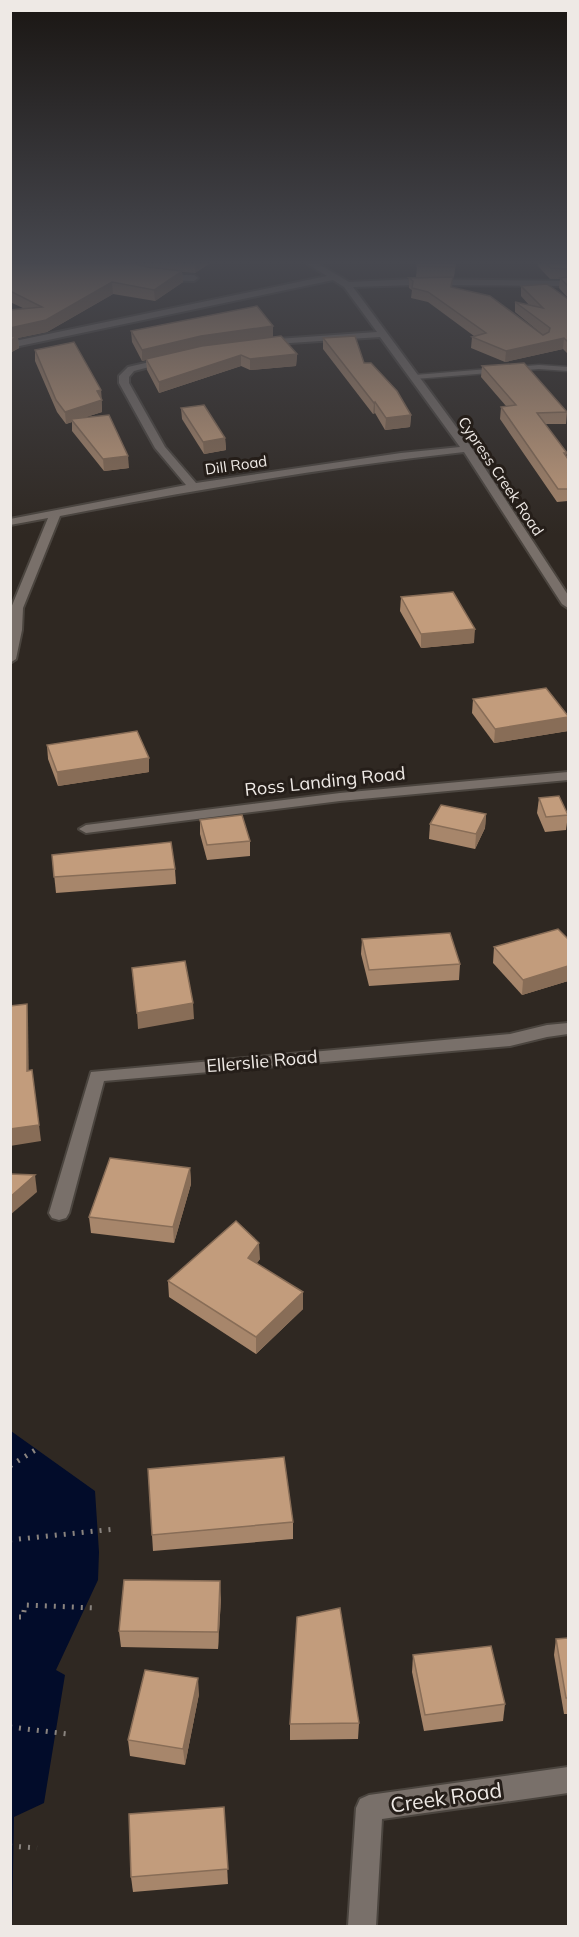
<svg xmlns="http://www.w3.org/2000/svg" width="579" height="1937" font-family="Mulish,sans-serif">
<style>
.water{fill:#020c2a}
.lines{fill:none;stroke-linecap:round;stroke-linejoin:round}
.service-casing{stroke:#4b453f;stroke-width:3}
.minor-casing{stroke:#4b453f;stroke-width:4}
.path{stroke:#8a847f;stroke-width:5;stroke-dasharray:2 7;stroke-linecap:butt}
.service{fill:#79706a;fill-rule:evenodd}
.minor{fill:#79706a;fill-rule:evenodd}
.wall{fill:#a7866b}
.shaded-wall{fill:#886d57}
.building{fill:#c29c7c;stroke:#886d57;stroke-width:1.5}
.labels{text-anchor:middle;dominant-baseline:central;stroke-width:6;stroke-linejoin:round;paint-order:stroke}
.far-street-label{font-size:15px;fill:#eee9e5;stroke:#251e19}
.street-label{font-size:18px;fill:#eee9e5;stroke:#251e19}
.near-street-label{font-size:21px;fill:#eee9e5;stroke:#251e19}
</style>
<rect width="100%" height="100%" fill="#2f2822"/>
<path class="water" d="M11 1431 95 1491 99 1552 98 1580 56 1670 65 1675 44 1803 14 1817 12 1926H10Z"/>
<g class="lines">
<defs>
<path id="service" d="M539 365 568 367V371L539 369 415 379 411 377 415 375Z"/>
<g id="minor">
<path d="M306 263H317L349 282 414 279 568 281V286L414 285 353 287 471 447 568 595V608L562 604 464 452C328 467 194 490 60 516L23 608 22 630 16 659 10 663 11 608 48 518 10 525V519L186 485 155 448 119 383V376L128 367 167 358 172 361 134 371 129 377V383L165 447 196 483 401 453 460 447 380 337 260 345 258 343 263 340 377 332 344 287 333 280 10 348V342L327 276Z"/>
<path d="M157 275H194L198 278 194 281 160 280 156 277Z"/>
<path d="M568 772V780L340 801 86 833 79 829 86 825 340 793Z"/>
<path d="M568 1023V1034L547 1037 510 1046 104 1081 69 1213 66 1218 59 1220 52 1218 49 1213 91 1072 510 1034 547 1025Z"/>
<path d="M568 1767V1793L382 1819 376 1926H348L356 1808 360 1799 369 1795Z"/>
</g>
</defs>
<use href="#service" class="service-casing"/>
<use href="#minor" class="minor-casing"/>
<g class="path">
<path d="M10 1466 40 1447"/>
<path d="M10 1540 115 1529"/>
<path d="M10 1617H23L25 1605 95 1608"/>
<path d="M10 1727 68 1734"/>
<path d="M10 1846 37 1848"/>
</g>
<use href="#service" class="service"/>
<use href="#minor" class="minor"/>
</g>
<g class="wall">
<path d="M10 263H210L195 273 182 272 183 282 155 301 113 294 47 332 18 338 19 348 10 353V310L25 309 10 302Z"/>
<path d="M456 263 454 277H453L452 287 543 335 515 312V302L529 305 521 296V286L568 299V354L563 349 505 362 471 348 472 337 474 336 428 302 411 298 412 290 409 288V278L446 277H416L417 266Z"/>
<path d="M538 263H568V298L559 288 560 279H550L538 266Z"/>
<path d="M273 326V337L297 354 296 366 250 370 241 366 159 393 147 370 146 360 142 361 132 342 131 331Z"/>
<path d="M323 338 364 363 411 415 410 427 385 430 375 413 373 414 323 349Z"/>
<path d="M35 350 101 390 102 412 83 418 129 468 104 471 72 431V422L66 424 57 412 35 361Z"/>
<path d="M482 366 567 412 566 424H545L567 453 566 456 568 459V501L557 502 500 419 501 407 506 406 481 377Z"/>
<path d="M181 408 225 438 226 450 204 454 182 419Z"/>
<path d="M401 597 474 643 421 648 400 611Z"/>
<path d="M473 699 568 716V731L494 743 472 713Z"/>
<path d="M47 745 149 758V772L58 786 48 759Z"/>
<path d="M539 798 568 815 566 830 545 832 537 813Z"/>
<path d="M486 814 485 828 475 849 429 839 430 824Z"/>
<path d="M200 820 250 841V856L207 860 200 834Z"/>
<path d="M52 855 175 869 176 884 56 893Z"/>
<path d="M362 939 460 964 459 980 369 986 361 954Z"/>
<path d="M568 939V981L522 995 493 963 494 947Z"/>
<path d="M190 1168 191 1184 174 1243 91 1233 89 1217Z"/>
<path d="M260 1259 256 1264 303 1309 256 1354 169 1297 168 1281Z"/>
<path d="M293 1522V1539L153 1551 152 1535Z"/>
<path d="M221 1598 218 1649 121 1647 119 1631Z"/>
<path d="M568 1638V1714H564L554 1655 556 1639Z"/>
<path d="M413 1655 505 1704 503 1721 424 1731 412 1672Z"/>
<path d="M199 1694 185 1765 130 1756 128 1740Z"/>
<path d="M359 1723 358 1739 290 1740V1724Z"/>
<path d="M224 1807 228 1884 133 1892 131 1877Z"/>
</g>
<g class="shaded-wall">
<path d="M195 263H210L195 273Z"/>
<path d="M182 271 183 282 155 301 154 290Z"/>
<path d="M112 282 113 294 47 332 18 338 19 348 10 353V328Z"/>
<path d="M273 326V337L202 347 142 361V350L201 336Z"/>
<path d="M564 338 563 349 505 362 506 351Z"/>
<path d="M297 354 296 366 250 370V359Z"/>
<path d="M241 355V366L159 393V382Z"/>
<path d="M101 390 102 412 73 421 71 419 72 422 66 424 65 412 97 391Z"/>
<path d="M375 402V413L373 414 374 403Z"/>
<path d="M411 415 410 427 385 430 386 418Z"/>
<path d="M225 438 226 450 204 454 203 442Z"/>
<path d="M128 456 129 468 104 471 103 459Z"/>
<path d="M475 629 474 643 421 648V634Z"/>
<path d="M568 717V731L494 743 495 729Z"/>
<path d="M149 758V772L58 786 57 772Z"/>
<path d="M486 814 485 828 475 849 476 834Z"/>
<path d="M568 966V981L522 995 523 980Z"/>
<path d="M193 1003 194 1019 138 1029 137 1013Z"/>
<path d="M27 1004 28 1020 29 1087 27 1071Z"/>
<path d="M39 1125 41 1141 10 1146V1129Z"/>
<path d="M190 1168 191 1184 174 1243 173 1227Z"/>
<path d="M35 1175 37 1192 10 1215V1197Z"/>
<path d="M259 1243 260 1259 248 1275V1258Z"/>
<path d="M303 1292V1309L256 1354V1337Z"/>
<path d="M220 1581 221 1598 218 1649V1632Z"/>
<path d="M198 1678 199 1694 185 1765 183 1749Z"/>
</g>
<g class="building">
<path d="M10 263H133L147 267 182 271 154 290 112 282 46 320 10 328V310L42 307 10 291Z"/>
<path d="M417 263H455L454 267 417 266Z"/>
<path d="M546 263H568V269L551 268Z"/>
<path d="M453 277 451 287 490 296 543 335 549 332 550 328 515 302 543 308 521 286 547 284 568 299V342L564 338 506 351 472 337 486 333 428 292 412 288 413 281 409 278Z"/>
<path d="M568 277V286L560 278Z"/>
<path d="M257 306 273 326 201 336 142 350 131 331Z"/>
<path d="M18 336 10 341V337Z"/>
<path d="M281 336 297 354 250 359 241 355 159 382 146 359 202 346Z"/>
<path d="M355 336 364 363H371L397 391 411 415 386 418 375 402 374 403 323 338Z"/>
<path d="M74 342 101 390 97 391 102 400 65 412 56 400 35 350Z"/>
<path d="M524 363 567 412 537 413 567 453H564L568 459V489H558L501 407 516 405 482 366Z"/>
<path d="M204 405 225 438 203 442 181 408Z"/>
<path d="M109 415 128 456 103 459 71 419Z"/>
<path d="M453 592 475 629 421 634 401 597Z"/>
<path d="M546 688 568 716V717L495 729 473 699Z"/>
<path d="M137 731 149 758 57 772 47 745Z"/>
<path d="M559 796 568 815 546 817 539 798Z"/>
<path d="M441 805 486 814 476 834 430 824Z"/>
<path d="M242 815 250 841 207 845 200 820Z"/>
<path d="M171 842 175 869 54 877 52 855Z"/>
<path d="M558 929 568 939V966L523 980 494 947Z"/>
<path d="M450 933 460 964 369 970 362 939Z"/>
<path d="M185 961 193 1003 137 1013 132 968Z"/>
<path d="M27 1004V1071L32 1070 39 1125 10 1129V1006Z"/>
<path d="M110 1158 190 1168 173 1227 89 1217Z"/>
<path d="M10 1174 35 1175 10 1197Z"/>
<path d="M236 1221 259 1243 248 1258 303 1292 256 1337 168 1281Z"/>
<path d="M284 1457 293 1522 152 1535 148 1469Z"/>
<path d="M124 1580 220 1581 218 1632 119 1631Z"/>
<path d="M340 1608 359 1723 290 1724 297 1617Z"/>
<path d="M568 1638V1698H566L556 1639Z"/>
<path d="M491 1646 505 1704 425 1715 413 1655Z"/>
<path d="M145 1670 198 1678 183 1749 128 1740Z"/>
<path d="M224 1807 228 1869 131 1877 129 1814Z"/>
</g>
<linearGradient id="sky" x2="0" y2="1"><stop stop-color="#1a1613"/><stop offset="0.49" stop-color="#47484f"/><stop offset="1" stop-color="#47484f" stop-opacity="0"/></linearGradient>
<rect width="579" height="535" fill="url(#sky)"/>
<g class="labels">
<g class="far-street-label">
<text transform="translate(236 465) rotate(-8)">Dill Road</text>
<text transform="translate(501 476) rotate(56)">Cypress Creek Road</text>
</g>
<g class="street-label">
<text transform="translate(325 781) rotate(-6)">Ross Landing Road</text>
<text transform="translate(262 1061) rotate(-5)">Ellerslie Road</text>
</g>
<g class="near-street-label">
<text transform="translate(446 1797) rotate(-8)">Creek Road</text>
</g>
</g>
<rect width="579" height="1937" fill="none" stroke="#eee9e5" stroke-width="24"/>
</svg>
